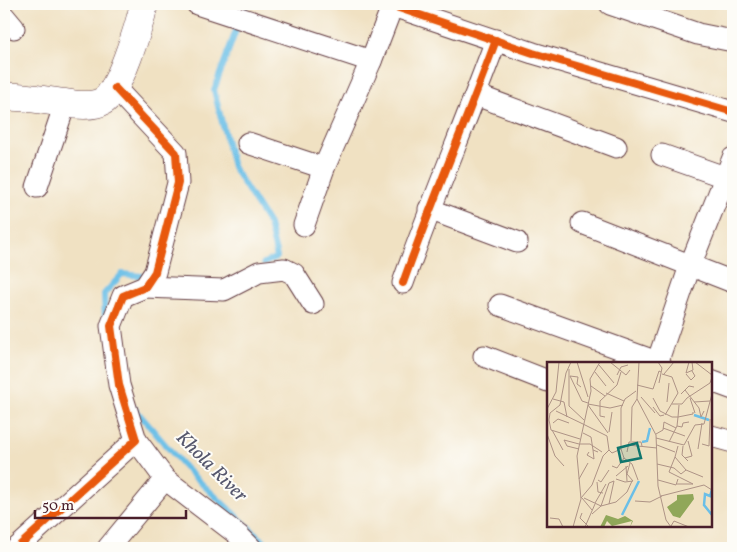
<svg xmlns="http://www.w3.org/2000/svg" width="737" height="552" font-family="Vollkorn,serif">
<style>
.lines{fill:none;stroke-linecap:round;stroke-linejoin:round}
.stream{stroke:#6bbfe7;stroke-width:6}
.minor-casing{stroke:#633c42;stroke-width:23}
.secondary-casing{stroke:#633c42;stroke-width:29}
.minor{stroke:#fff;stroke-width:21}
.secondary{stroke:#fff;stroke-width:28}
.cycleway-casing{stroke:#fdfcf7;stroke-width:11}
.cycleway{stroke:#e8590c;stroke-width:8}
.labels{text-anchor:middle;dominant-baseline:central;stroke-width:4;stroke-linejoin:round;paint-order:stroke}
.water-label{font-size:20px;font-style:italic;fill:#56576d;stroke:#fdfcf7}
.inset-river{fill:none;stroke:#6bbfe7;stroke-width:2.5}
.inset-road{fill:none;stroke:#ae9386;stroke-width:1}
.view{fill:#0f766e;fill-opacity:0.15;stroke:#0f766e;stroke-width:2.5}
.inset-edge{fill:none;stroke:#4a1f2b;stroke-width:2.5}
</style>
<rect width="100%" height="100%" fill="#fdfcf7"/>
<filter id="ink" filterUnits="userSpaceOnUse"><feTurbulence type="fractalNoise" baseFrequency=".02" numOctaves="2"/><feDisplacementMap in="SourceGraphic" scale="10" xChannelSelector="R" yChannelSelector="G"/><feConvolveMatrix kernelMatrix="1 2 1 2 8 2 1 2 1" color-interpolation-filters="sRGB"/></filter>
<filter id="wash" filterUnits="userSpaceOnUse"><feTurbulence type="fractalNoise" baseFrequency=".0096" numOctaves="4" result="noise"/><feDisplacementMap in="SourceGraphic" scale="20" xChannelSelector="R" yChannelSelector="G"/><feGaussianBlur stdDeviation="1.12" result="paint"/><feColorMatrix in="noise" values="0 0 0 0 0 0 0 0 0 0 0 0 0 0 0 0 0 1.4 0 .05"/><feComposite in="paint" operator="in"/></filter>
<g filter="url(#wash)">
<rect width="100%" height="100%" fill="#f0e1c2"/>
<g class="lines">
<g class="stream">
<path d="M244 10 246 4"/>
<path d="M238 25 214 90 233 167 269 224 277 257 264 263"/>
<path d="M105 322 104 294 122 274 142 276"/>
<path d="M134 408 188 471 271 548"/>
</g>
</g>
</g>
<g filter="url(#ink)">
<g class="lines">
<defs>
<g id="minor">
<path d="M197 4 371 61"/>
<path d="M610 4 698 34 733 41"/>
<path d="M393 6 533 53 733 112"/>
<path d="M4 16 14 28"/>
<path d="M476 95 616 147"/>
<path d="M248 143 324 168"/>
<path d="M662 155 733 180"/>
<path d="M37 187 65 104"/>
<path d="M429 209 517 242"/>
<path d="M582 223 733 282"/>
<path d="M304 225 324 168 371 61 393 4"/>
<path d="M403 283C432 201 466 122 496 40"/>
<path d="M145 287 224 290 259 272 284 269 294 274 313 304"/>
<path d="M500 305 660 363"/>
<path d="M484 356 548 381"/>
<path d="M657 363 690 266 733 158"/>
<path d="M711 381 733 389"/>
<path d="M711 436 733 442"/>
<path d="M136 440 165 479 238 535 251 548"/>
<path d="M17 548 136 440 119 385 111 326 123 296 145 287 155 272 178 183 176 153 115 88"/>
<path d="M108 548 165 479"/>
</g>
<path id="secondary" d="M4 97C24 95 44 101 65 103 76 105 93 107 103 101 119 93 140 23 144 4"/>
</defs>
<use href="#minor" class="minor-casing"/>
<use href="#secondary" class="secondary-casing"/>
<use href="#minor" class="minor"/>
<use href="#secondary" class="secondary"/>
<defs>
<g id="cycleway">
<path d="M393 4V6L533 53 733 112"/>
<path d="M403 283C432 201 466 122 496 40"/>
<path d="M17 548 136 440 119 385 111 326 123 296 145 287 155 272 178 183 176 153 115 88"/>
</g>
</defs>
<use href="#cycleway" class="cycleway-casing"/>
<use href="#cycleway" class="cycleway"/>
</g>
</g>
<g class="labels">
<g class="water-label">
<text transform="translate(211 467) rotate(45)">Khola River</text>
</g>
</g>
<g transform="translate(547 362)">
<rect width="165" height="165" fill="#f0e1c2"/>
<path d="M146 132 147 137 133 156 126 154 120 145 130 138V133ZM59 153 71 157 78 154 86 159 83 165 85 159 65 164 60 159 57 165H53Z" fill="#90a759"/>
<path class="inset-river" d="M147 53 162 58M95 80 100 79 103 66M165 128 163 134 158 132 157 143 165 153M75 153 92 119"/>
<path class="inset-road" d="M24 0 19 11 13 43 3 51 2 58 4 68 33 77M30 0 41 35M63 0 79 13 83 8M92 0 90 37 109 73 111 124 119 158 124 165M111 0 115 6 112 21M142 0 139 11 146 8 145 0M148 0 165 13M52 3 67 21M22 7V44L37 58M48 10 59 24M115 12 125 15 131 31M117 12 127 0M139 12 144 18 148 14 145 9M70 13 74 5 81 3M23 14 35 39 41 41M23 14 31 15 30 22 34 25M90 23 106 27M44 24 58 34M106 27 112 9 114 10M138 28 152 46 154 55 157 49M59 31 77 39M134 32 142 24 147 25M94 35 108 51M106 36 113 49 125 55H131L132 43M143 36 148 51M6 37 17 40 20 55M120 40 122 21M147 40 163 39M41 42 63 46 76 43M125 42H135L140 36 163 21 165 15M41 43 61 71M106 45 113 54 117 53M0 47 9 30 12 0M9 49 36 62M118 53 131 31M58 55 53 54V39L70 23 74 10M6 61 11 57 22 61M157 62 165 32M130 64 131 55 146 52V50M116 66 138 74M5 68 16 88M62 70 65 50M36 71 44 75 46 88 51 90M0 72 8 94 17 104M109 72 116 68 117 60 129 66M109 76 137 83M17 78 20 84 32 87M17 78 32 82M84 79 85 45 90 37M122 80 130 64 135 65 136 61 142 60M33 82H43L55 90M155 82 162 84 163 57M81 83 110 86M110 83 128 90M137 83 148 63 157 62M131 84 128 95 139 108M136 84 135 93 141 99M151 87 155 61M62 88 65 91 74 87V46L78 37 89 29M42 90 40 93 47 97 46 88M80 90 82 80H94L95 84M128 95 122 110 146 122H130M77 96 85 102 91 118M138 96 145 94 141 79M110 102 127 106 134 112 139 108 156 115M65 104 70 106 77 96 74 87M79 104 80 119M69 114 81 104M32 117 41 101M69 117 78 120 86 119 80 112 83 101M51 118 54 120 62 108M111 118 129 123 131 117M50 120 51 130 56 131M114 134 157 123 165 128M34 136 45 123 56 94 62 88 60 74 36 62M35 136 45 148M37 136 54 144 62 121 67 119 62 142M88 139 103 140 115 134M48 141 59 122M35 151 33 156 42 165M45 152 54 144 69 140 80 130 85 119M3 156 12 157 16 165M124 164 127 159 142 165M26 165 34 137 30 94 44 29 43 17 53 0M38 165 48 142"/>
<path class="view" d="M90 81 94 96 74 100 71 86Z"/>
<rect width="165" height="165" class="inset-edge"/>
</g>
<rect width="737" height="552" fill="none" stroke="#fdfcf7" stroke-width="20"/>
<path d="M35 510v8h151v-8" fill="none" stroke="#4a1f2b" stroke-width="2.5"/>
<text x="42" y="510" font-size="15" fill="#4a1f2b" stroke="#fdfcf7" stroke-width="4" paint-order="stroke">50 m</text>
</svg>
